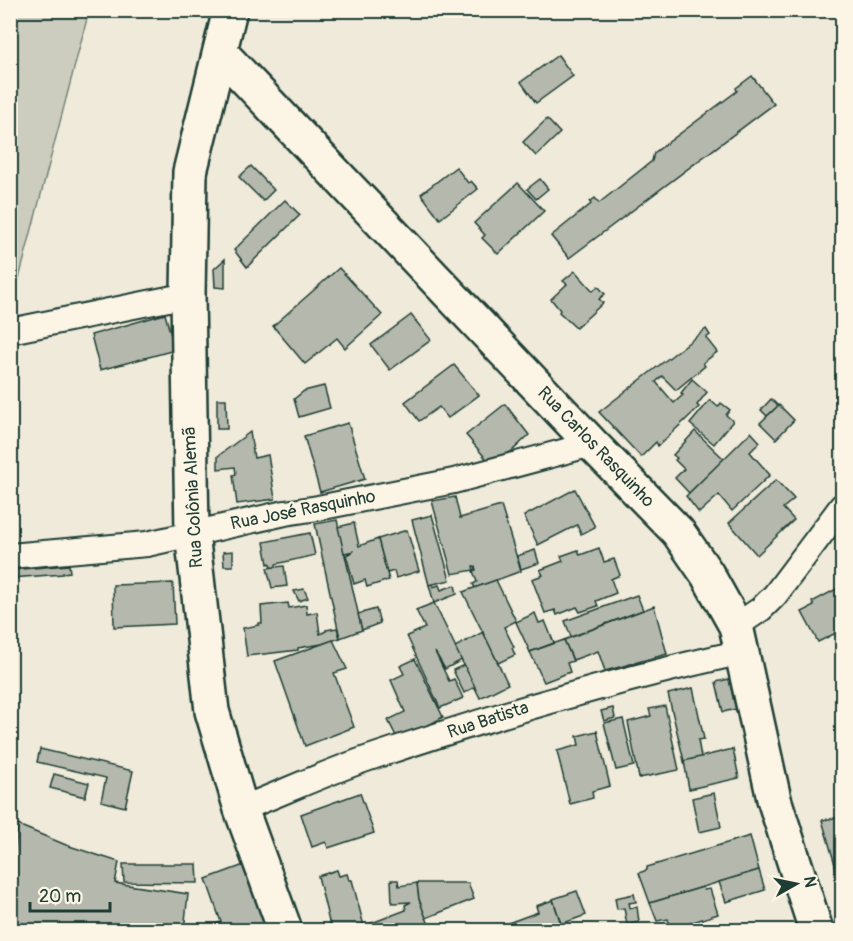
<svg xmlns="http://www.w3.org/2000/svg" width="853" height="941" font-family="Pangolin,sans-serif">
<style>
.green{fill:#cccdbf;stroke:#76857a;stroke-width:1.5}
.building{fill:#b5b9ad;stroke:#1f3d34;stroke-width:1.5}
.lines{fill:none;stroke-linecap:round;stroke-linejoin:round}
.street-casing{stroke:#1f3d34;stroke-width:28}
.secondary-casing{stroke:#1f3d34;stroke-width:38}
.street{stroke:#fcf5e5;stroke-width:24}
.secondary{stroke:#fcf5e5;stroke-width:33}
.labels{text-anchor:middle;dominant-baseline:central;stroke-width:4.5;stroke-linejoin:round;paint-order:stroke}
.street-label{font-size:18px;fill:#1f3d34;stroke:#fcf5e5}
</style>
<rect width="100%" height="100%" fill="#efeada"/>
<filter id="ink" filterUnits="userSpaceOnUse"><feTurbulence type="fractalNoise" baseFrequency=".0167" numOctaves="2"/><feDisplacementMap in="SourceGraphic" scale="12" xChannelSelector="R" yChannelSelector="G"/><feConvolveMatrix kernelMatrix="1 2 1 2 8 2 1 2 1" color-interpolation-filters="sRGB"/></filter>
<g filter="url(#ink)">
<path class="green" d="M11 10 89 11 16 290 11 291Z"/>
<g class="building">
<path d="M558 55 573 76 536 103 521 82Z"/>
<path d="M752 76 774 104 569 258 551 236 591 204 590 202 595 198 599 203 652 161 654 153 737 91 736 88Z"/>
<path d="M547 119 560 133 536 156 523 142Z"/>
<path d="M251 166 274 190 263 201 239 177Z"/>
<path d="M456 167 468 183 471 181 478 189 440 219 421 194Z"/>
<path d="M540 179 548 189 536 199 527 189Z"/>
<path d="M518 183 544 211 498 254 482 238 485 235 474 223Z"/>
<path d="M285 200 300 215 247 267 234 250Z"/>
<path d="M225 259V288L215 287 214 269Z"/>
<path d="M339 268 382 315 345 348 337 338 305 364 273 326Z"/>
<path d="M575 271 593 291 598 286 605 294 599 299 603 303 576 328 559 312 560 310 551 299 567 284 563 281Z"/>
<path d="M165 314 175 350 100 370 91 335Z"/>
<path d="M411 315 431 340 390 370 371 345Z"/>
<path d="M706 329 710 335 706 338 717 352 703 363 705 366 676 390 662 376 656 382 674 403 683 395 681 393 692 379 707 392 697 405 699 407 658 446 656 442 641 457 599 412Z"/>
<path d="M454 365 479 395 448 418 439 407 419 421 405 402Z"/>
<path d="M324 386 330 408 299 417 294 399 304 391Z"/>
<path d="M217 399H226L227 429H217Z"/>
<path d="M771 399 778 406 767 416 761 410Z"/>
<path d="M710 400 718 407 721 403 730 410 726 415 733 421 714 444 690 424Z"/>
<path d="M505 404 529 435 494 468 466 435Z"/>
<path d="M779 405 794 420 776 439 760 423Z"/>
<path d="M348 423 365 479 320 492 304 436Z"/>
<path d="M695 431 724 459 689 493 675 478 684 469 675 460 677 458 673 455Z"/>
<path d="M250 432 254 458 268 455 275 499 237 504 233 475 236 474 235 467 218 469V456Z"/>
<path d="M751 432 760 442 750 452 770 475 732 511 719 495 699 513 686 496Z"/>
<path d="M776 480 794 499 783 508 794 520 757 555 729 523Z"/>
<path d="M575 489 595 527 581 534 577 525 538 545 524 516Z"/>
<path d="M455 497 460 518 501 506 521 571 475 588 473 584 477 582 473 571 476 570 475 566H473L474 570 452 574 432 501Z"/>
<path d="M432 515 450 580 429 585 412 520Z"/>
<path d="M337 520 362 630 340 638 315 524Z"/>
<path d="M354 523 359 546 378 539 389 580 367 587 365 580 354 584 346 555 354 551 344 553 338 527Z"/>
<path d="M407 530 419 571 396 578 394 571 387 573 378 539Z"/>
<path d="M310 533 315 555 276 564V567L271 568 270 563 268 564 264 542Z"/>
<path d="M599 548 604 562 614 559 620 575 611 579 616 593 596 601 598 606 580 612 577 607 557 615 555 610 545 613 532 579 543 575 540 570 563 561 561 556 578 550 580 555Z"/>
<path d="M535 550 539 563 521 569 517 556Z"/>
<path d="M233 551V566H224L223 552Z"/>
<path d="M69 565 70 572 63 573V574L11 578 10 588V570Z"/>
<path d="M284 566 287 586 272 588 267 568Z"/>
<path d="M496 580 516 621 504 627 514 647 512 648 515 655 498 663 463 592Z"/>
<path d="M173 583 175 624 114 627 113 585Z"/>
<path d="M433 584V587L439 585 441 590 455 585 457 594 434 603 429 585Z"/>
<path d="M842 586V630L818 642 802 612 814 606 812 602Z"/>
<path d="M304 589 308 598 299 601 294 591Z"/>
<path d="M637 595 643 610 571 637 565 621Z"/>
<path d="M288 603 289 608 306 605 307 614 317 612 320 634 326 631V630L337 628 340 638 322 644 298 648V650L247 656 243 628 259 625V623H262L261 606Z"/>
<path d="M434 603 462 660 445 669 435 652 449 681 454 679 463 698 440 708 407 636 425 628 416 610Z"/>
<path d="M654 606 667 654 605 671 598 651 573 660 564 640Z"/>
<path d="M376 609 380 623 362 630 358 614Z"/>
<path d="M535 613 539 623 545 621 554 643 530 652 516 622Z"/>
<path d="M483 632 508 684 480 698 455 647Z"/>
<path d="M333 640 347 669 334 673 354 727 305 746 275 661Z"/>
<path d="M564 640 573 661 567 663 570 672 544 682 530 652Z"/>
<path d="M415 659 443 717 399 742 388 720 405 712 391 680 404 674 400 666Z"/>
<path d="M464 665 475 687 464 693 453 670Z"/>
<path d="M729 679 736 709 723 712 716 682Z"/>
<path d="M693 688 704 739 698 740 701 757 684 761 668 694Z"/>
<path d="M665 706 679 770 639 778 628 722 651 716 649 709Z"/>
<path d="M613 708 615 718 604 721 601 711Z"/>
<path d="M623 719 634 766 616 770 604 723Z"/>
<path d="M597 731 610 786 592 791 593 798 570 804 557 751 579 745 577 736Z"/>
<path d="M40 749 133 771 125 807 101 801 106 778 37 762Z"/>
<path d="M733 749 739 778 689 789 684 761Z"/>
<path d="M54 774 89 783 85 797 50 788Z"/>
<path d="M360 793 374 833 328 848 326 842 312 847 301 814Z"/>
<path d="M714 793 721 827 699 832 692 798Z"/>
<path d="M842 817V884L841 885 822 820Z"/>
<path d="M18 825 66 845 119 862 115 883 188 894 184 930H10V890Z"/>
<path d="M750 836 759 870 650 903 639 873 647 870V867Z"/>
<path d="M123 864H197L198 883 124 882Z"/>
<path d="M244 865 268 930H202L221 922 206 879Z"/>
<path d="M337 870 339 876 347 874 349 880H352L365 930H331L318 876Z"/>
<path d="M759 870 765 890 726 902 719 882Z"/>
<path d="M391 880H398L399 886 417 883 419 899 431 930H371L369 924 406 910 405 905 411 902 392 903Z"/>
<path d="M417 883H468L474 899 426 918 419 899Z"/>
<path d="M703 887 704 890 710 889 718 914 671 929 668 919 657 921 650 903Z"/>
<path d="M577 891 586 915 561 924 553 899Z"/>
<path d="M634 894 636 902 629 903 630 908 637 907 639 922 627 925 624 908 617 909 615 898Z"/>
<path d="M553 900 561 924 544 930H489L538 912 536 906Z"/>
</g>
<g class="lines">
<defs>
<g id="street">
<path d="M10 331 188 295"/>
<path d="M10 556 147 544 285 513 318 508 454 481 592 444"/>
<path d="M736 626 761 609 775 595 842 506"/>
<path d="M241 809C284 792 327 772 372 757 494 716 617 679 743 652"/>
</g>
<g id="secondary">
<path d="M230 10 190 172 188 295 192 533 212 711 241 809 285 930"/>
<path d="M221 53 592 444 678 532 707 574 736 626 774 799 816 930"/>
</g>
</defs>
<use href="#street" class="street-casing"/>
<use href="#secondary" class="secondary-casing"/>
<use href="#street" class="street"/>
<use href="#secondary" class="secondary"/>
</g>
</g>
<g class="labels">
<g class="street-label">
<text transform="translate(596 447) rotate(46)">Rua Carlos Rasquinho</text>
<text transform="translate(193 497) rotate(-93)">Rua Colônia Alemã</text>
<text transform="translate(303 510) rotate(-11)">Rua José Rasquinho</text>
<text transform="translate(488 720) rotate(-18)">Rua Batista</text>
</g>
</g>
<rect width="853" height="941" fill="none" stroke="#fcf5e5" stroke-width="36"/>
<rect x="18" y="18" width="817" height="905" fill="none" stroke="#1f3d34" stroke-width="2" filter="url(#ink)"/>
<g transform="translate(796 884) rotate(81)" stroke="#fcf5e5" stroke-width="4.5" paint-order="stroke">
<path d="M0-4.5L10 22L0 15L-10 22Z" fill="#1f3d34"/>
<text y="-9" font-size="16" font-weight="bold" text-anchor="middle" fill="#1f3d34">N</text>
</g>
<path d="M30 902v9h80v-9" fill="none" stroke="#1f3d34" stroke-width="3"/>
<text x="39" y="902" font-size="18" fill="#1f3d34" stroke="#fcf5e5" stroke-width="4.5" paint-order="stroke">20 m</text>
</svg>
